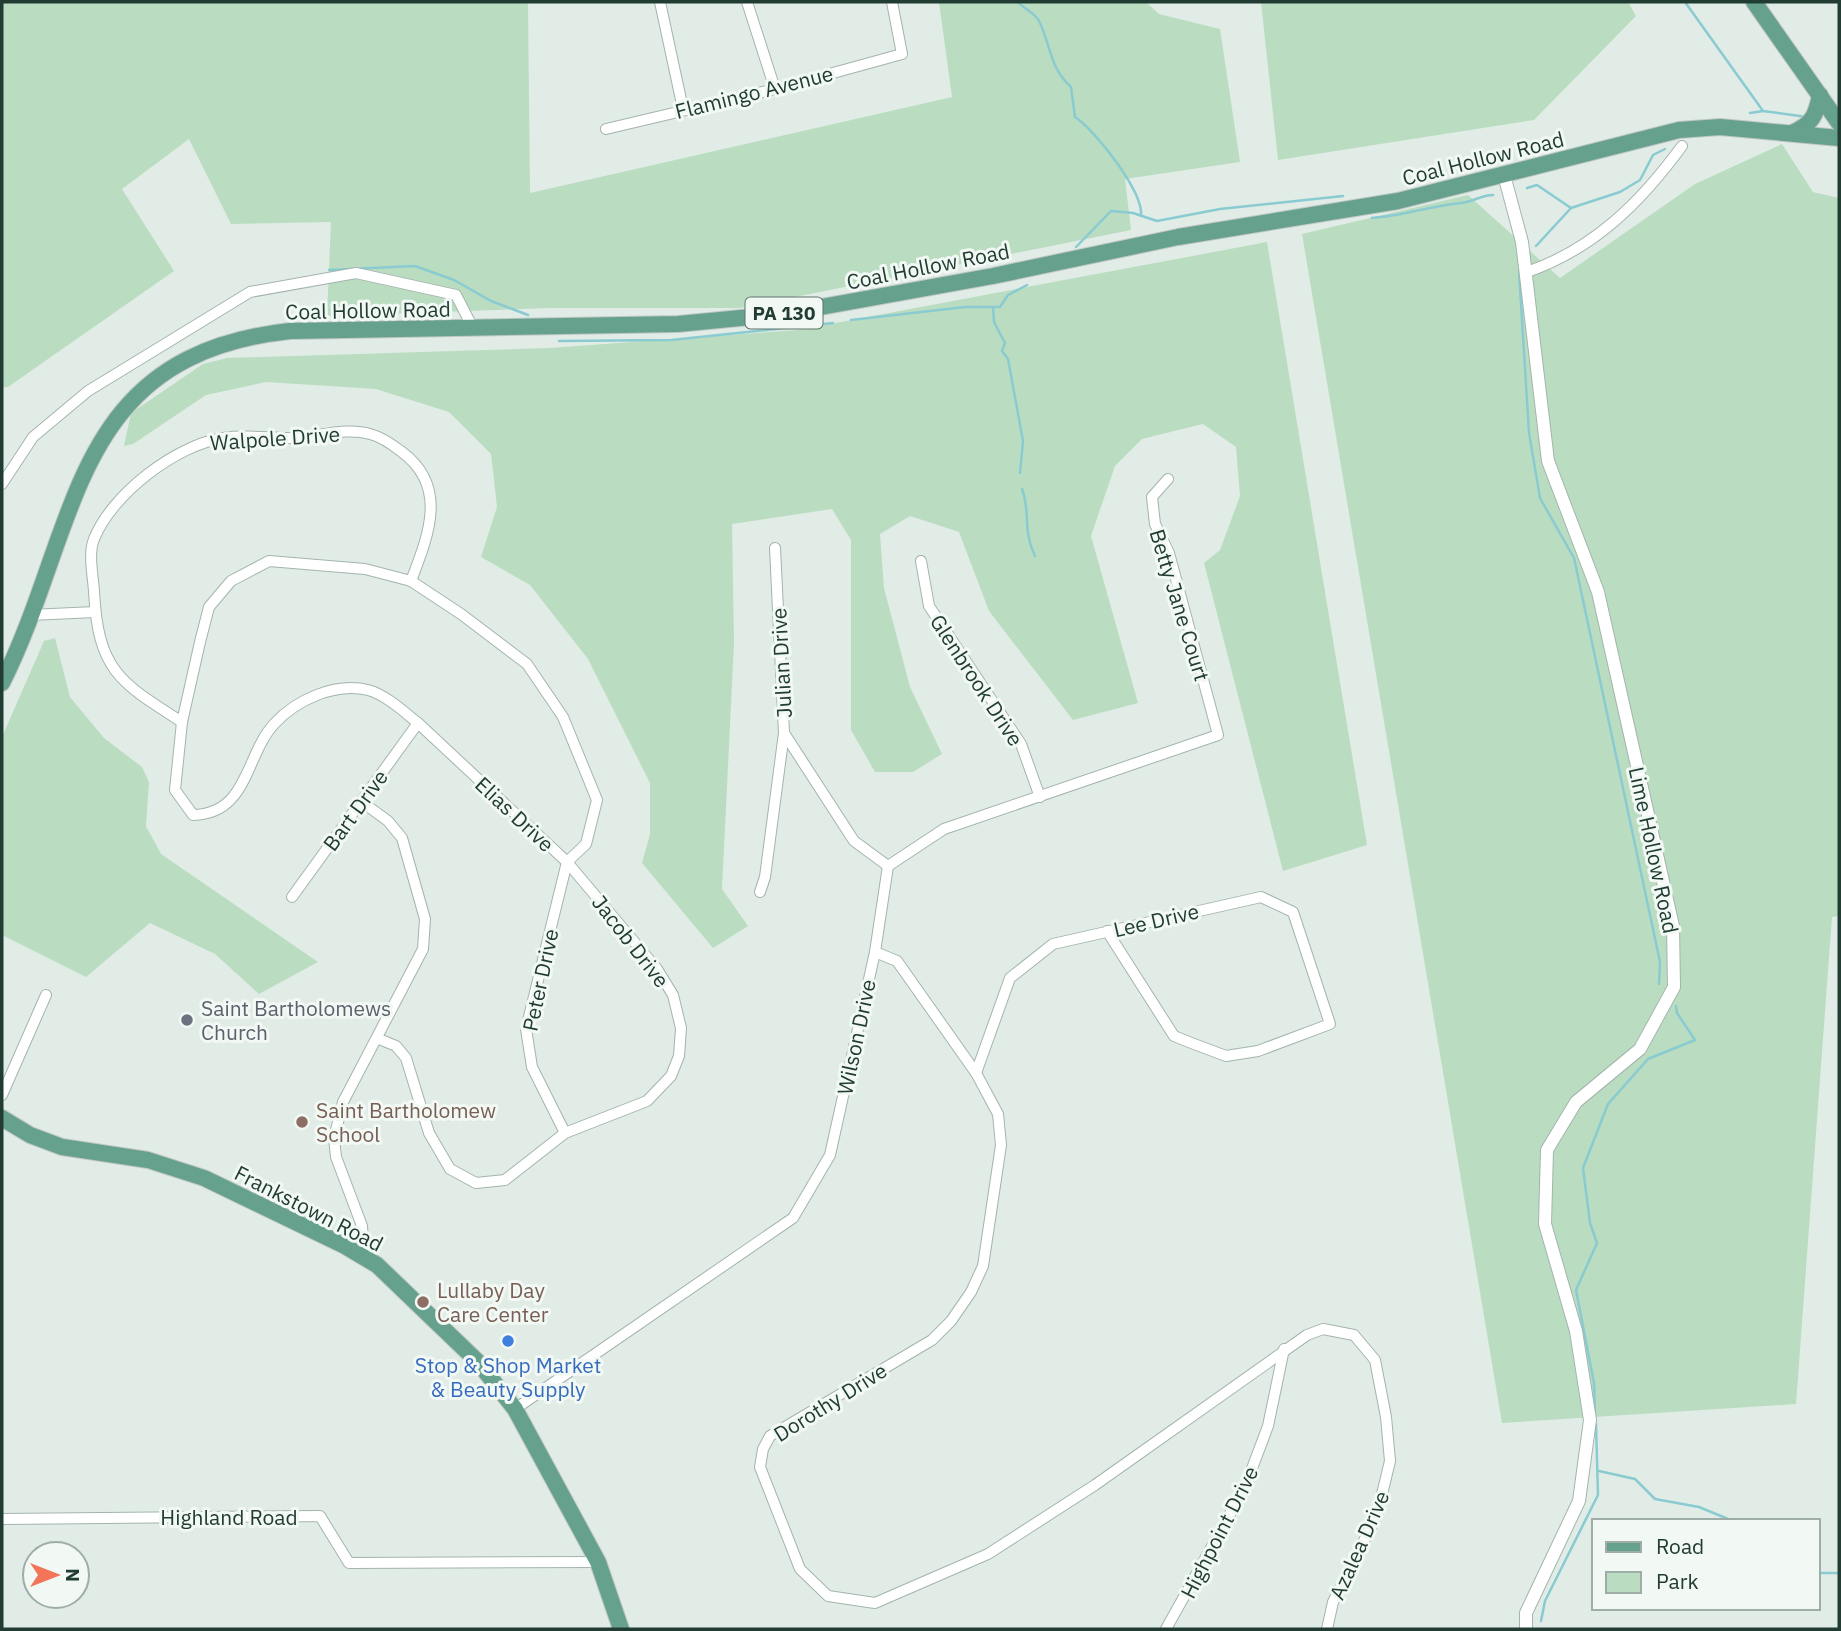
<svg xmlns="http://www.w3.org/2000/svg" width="1841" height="1631" font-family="'IBM Plex Sans',sans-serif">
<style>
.green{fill:#baddc1}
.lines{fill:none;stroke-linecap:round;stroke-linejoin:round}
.stream{stroke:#89cbd1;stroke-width:2.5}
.minor-casing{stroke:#a4b4ad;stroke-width:12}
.tertiary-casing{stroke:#a4b4ad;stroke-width:14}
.primary-casing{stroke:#c1c8c6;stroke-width:18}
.minor{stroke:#fff;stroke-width:10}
.tertiary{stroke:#fff;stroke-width:12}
.primary{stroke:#66a18e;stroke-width:16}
.worship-dot{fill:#6b7280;stroke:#f2f8f4;stroke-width:2.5}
.education-dot{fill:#8d6e63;stroke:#f2f8f4;stroke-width:2.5}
.shop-dot{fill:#3f7fe0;stroke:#f2f8f4;stroke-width:2.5}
.labels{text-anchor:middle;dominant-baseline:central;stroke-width:6;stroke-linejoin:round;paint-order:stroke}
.shield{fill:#f2f8f4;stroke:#60746d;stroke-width:2}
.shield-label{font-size:19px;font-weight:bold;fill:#213c33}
.street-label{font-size:21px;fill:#213c33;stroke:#f2f8f4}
.worship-label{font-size:21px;fill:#5b616d;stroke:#f2f8f4;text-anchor:start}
.education-label{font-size:21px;fill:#785e54;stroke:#f2f8f4;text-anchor:start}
.shop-label{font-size:21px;fill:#366cbe;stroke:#f2f8f4}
</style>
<rect width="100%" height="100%" fill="#e1ece6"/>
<g class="green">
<path d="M2 2H528L530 193 952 97 939 2H1146L1159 14 1220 29 1240 162 1125 179 1131 230 740 308H549L327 316 331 222 231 224 189 139 122 189 174 271 8 387H2Z"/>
<path d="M1261 2H1628L1636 16 1534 120 1278 160Z"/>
<path d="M1782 144 1813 192 1839 198V916L1832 917 1796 1404 1502 1423 1302 234 1468 195 1560 278 1695 184Z"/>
<path d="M1267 242 1367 845 1283 871 1204 563 1220 550 1240 496 1236 447 1203 424 1142 439 1115 466 1091 536 1138 703 1073 720 989 611 959 532 910 516 880 534 884 588 910 687 942 754 913 772H875L851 730V540L832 509 732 524 734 643 722 889 748 926 713 948 642 863 650 834V783L588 659 530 585 481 557 497 507 491 454 449 412 376 389 266 382 206 395 133 444 124 446 131 413 203 364 227 358 549 348 798 330Z"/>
<path d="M55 638 70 697 104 738 142 767 149 782 146 826 161 854 318 962 259 994 215 954 150 923 86 977 2 935V737L44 641Z"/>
</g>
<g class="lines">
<g class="stream">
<path d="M1018 2C1024 9 1035 13 1039 21 1051 45 1049 67 1071 87L1075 117C1094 129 1144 192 1141 216"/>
<path d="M1685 2 1763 111 1807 117"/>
<path d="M1750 113 1763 111"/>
<path d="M1527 188 1537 185 1571 208"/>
<path d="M1372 218C1403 216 1430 206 1461 203 1473 202 1481 195 1493 195"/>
<path d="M1536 246 1571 208 1620 192 1640 180 1653 155 1665 149"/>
<path d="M1076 247 1111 211 1133 213 1157 221 1220 209 1343 196"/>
<path d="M329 270 415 266 454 280 491 301 528 315"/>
<path d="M1519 271 1529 433 1540 498 1574 558 1660 962 1659 984"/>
<path d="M993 307 994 322 1005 343 1002 351 1008 359 1023 441 1020 473"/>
<path d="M851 320 965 307H1000L1008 295 1027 285"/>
<path d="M559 341 671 340 833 323"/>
<path d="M1022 489C1031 513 1022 529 1035 556"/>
<path d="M1595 1414 1594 1383 1576 1290 1597 1243 1590 1223 1583 1168 1608 1104 1648 1059 1695 1040 1677 1013 1676 1006"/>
<path d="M1599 1471 1635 1479 1655 1499 1699 1507 1733 1521"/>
<path d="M1818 1573H1839"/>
<path d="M1541 1621 1545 1601 1598 1495 1596 1424"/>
</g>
<defs>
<g id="minor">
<path d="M660 2 683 109"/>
<path d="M747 2 775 89"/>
<path d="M606 129 775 89 902 54 892 2"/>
<path d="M1527 272C1594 249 1641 202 1682 146"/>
<path d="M2 484 33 437 88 391 250 292 356 273 456 295 473 328"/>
<path d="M775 548 784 733 854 841 888 866"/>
<path d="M921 561 929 606 1021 744 1040 797"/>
<path d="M30 615 95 612"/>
<path d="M182 722C119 682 98 670 94 591 93 576 88 553 94 539 112 494 176 445 223 438 248 434 272 439 297 438 321 436 346 427 370 434 382 437 393 445 402 452 449 487 428 536 411 581"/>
<path d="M362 802 388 821 402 838 425 919 423 949 343 1102 334 1138 336 1157 362 1226 364 1256"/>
<path d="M760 892 765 877 784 733"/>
<path d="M292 897 418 723"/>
<path d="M875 952 897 961 976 1073 998 1114 1001 1145 983 1266 971 1292 951 1321 932 1340 770 1436 763 1449 760 1467 800 1569 828 1596 875 1603 988 1554 1095 1485 1307 1335 1323 1329 1354 1335 1375 1360 1386 1417 1390 1461 1377 1515 1333 1602 1327 1629"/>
<path d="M379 1039 396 1046 406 1058 429 1133 450 1169 476 1183 505 1180 565 1133 647 1101 671 1076 679 1056 681 1028 673 995 657 969 567 862 418 723C403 711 386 695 368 690 335 682 296 700 274 724 245 756 248 814 193 815L175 790 182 722 200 642 209 607 231 581 269 561 365 569 411 581 461 614 527 664 563 717 597 800 586 844 567 862"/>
<path d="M976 1073 1010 978 1053 944 1261 897 1293 912 1330 1024 1258 1051 1226 1056 1194 1044 1174 1036 1107 931"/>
<path d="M2 1095 46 995"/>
<path d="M565 1133 532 1067 526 1029 567 862"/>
<path d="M515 1409 793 1218 830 1155 875 952 888 866 944 829 1218 735 1169 553 1155 524 1152 497 1168 479"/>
<path d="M2 1519 320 1516 349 1563 598 1562"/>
<path d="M1166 1629 1245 1487 1268 1426 1284 1349"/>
</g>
<path id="tertiary" d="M1504 175 1522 242 1548 461 1598 592 1673 926 1674 987 1640 1049 1576 1102 1547 1150 1545 1224 1576 1331 1590 1420 1579 1501 1526 1613V1629"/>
<g id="primary">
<path d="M1754 2 1839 123"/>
<path d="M1792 133C1812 124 1816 116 1820 95"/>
<path d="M2 683C81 525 69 355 290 331L678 324 782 314 993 276 1178 237 1398 201 1679 130 1720 127 1839 138"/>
<path d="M2 1118 30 1135 62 1147 148 1160 204 1178 345 1246 377 1265 478 1362 515 1409 598 1562 621 1629"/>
</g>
</defs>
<use href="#minor" class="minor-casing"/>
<use href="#tertiary" class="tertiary-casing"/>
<use href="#primary" class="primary-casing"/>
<use href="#minor" class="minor"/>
<use href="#tertiary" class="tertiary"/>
<use href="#primary" class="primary"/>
</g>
<circle class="worship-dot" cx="187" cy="1020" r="7"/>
<g class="education-dot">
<circle cx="302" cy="1122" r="7"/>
<circle cx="423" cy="1302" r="7"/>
</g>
<circle class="shop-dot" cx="508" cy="1341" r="7"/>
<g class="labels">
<rect class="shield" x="745.5" y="297.5" width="77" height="31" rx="5"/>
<g class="shield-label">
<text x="784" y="313">PA 130</text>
</g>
<g class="street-label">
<text transform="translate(754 92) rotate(-14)">Flamingo Avenue</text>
<text transform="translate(1483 158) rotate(-14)">Coal Hollow Road</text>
<text transform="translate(928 266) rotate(-11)">Coal Hollow Road</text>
<text transform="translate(368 310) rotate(-1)">Coal Hollow Road</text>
<text transform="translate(275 438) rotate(-4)">Walpole Drive</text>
<text transform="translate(1180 605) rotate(73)">Betty Jane Court</text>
<text transform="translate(781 663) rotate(-93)">Julian Drive</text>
<text transform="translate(977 680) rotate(57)">Glenbrook Drive</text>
<text transform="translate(355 810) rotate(-54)">Bart Drive</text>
<text transform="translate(515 814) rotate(43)">Elias Drive</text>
<text transform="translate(1654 850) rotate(78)">Lime Hollow Road</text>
<text transform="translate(1156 920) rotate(-13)">Lee Drive</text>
<text transform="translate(631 941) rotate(52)">Jacob Drive</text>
<text transform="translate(540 980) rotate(-78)">Peter Drive</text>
<text transform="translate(856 1037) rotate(-78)">Wilson Drive</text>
<text transform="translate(309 1208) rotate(27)">Frankstown Road</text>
<text transform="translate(830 1402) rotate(-32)">Dorothy Drive</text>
<text x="229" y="1517">Highland Road</text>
<text transform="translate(1219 1532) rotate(-63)">Highpoint Drive</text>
<text transform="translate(1359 1545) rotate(-66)">Azalea Drive</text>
</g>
<g class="worship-label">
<text x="201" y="1008">Saint Bartholomews<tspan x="201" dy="24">Church</tspan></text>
</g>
<g class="education-label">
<text x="316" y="1110">Saint Bartholomew<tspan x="316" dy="24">School</tspan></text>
<text x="437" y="1290">Lullaby Day<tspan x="437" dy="24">Care Center</tspan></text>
</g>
<g class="shop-label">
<text x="508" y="1365">Stop &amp; Shop Market<tspan x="508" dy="24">&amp; Beauty Supply</tspan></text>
</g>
</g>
<rect width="1841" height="1631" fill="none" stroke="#213c33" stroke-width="7"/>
<rect x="1592" y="1519" width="228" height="91" fill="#f2f8f4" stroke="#9eada7" stroke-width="2"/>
<rect x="1606" y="1542" width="35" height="10" fill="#66a18e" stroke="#9eada7" stroke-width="2"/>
<text x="1656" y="1554" font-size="21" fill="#213c33">Road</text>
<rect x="1606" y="1572" width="35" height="21" fill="#baddc1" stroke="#9eada7" stroke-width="2"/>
<text x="1656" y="1589" font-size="21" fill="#213c33">Park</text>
<g transform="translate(56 1575) rotate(90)"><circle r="33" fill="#f2f8f4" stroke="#9eada7" stroke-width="2"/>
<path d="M0-5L12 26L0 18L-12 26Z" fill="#f27459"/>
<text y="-10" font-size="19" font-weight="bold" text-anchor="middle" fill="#213c33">N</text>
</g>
</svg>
